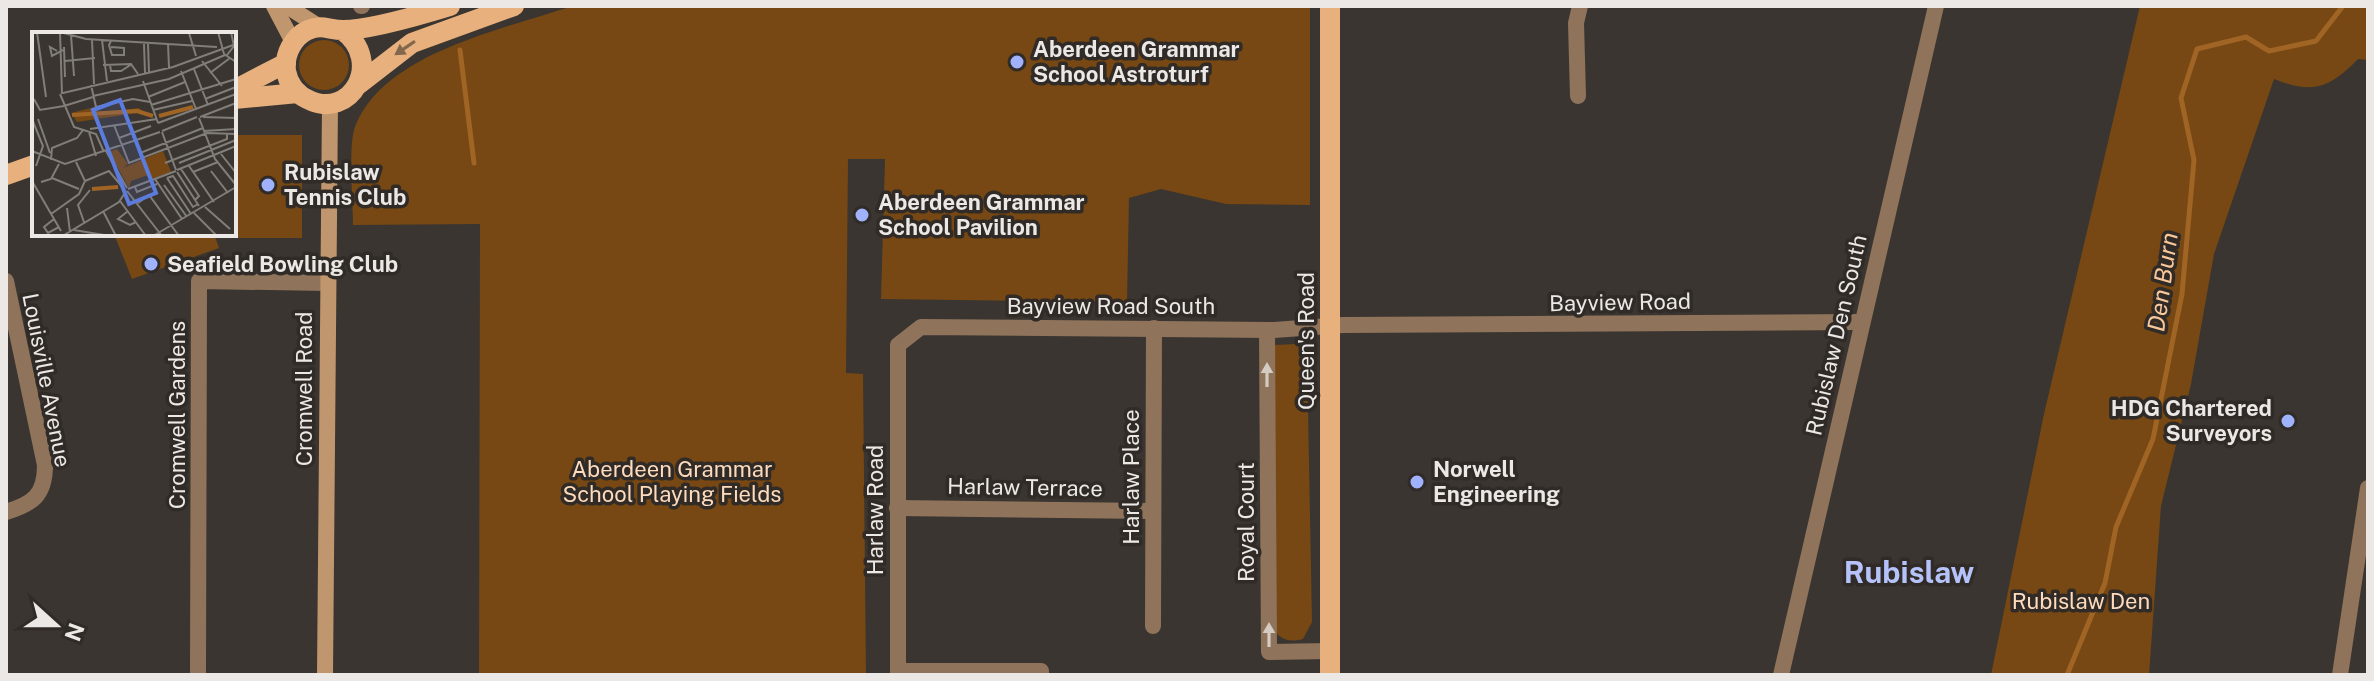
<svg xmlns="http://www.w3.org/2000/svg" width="2374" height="681" font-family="'Public Sans',sans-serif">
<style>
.green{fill:#774813}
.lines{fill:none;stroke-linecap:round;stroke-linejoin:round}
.stream{stroke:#a06424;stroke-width:5}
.street{stroke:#8f745b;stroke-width:16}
.secondary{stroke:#c0966e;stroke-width:16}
.primary{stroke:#e7b07c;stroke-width:20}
.oneway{fill:#82674d}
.oneway2{fill:#d4cbc2}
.poi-dot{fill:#a1b2fd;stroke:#302b27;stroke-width:3}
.labels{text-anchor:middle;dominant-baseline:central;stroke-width:7;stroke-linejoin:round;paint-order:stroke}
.poi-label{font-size:22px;font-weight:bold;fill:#ebe8e5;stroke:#302b27;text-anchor:start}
.street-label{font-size:22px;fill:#ebe8e5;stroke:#302b27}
.park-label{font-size:22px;fill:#fddbbc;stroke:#302b27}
.water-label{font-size:24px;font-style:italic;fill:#f9c799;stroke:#302b27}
.district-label{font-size:30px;font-weight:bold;fill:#b6c3fb;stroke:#302b27}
.inset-river{fill:none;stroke:#a06424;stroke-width:4}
.inset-road{fill:none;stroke:#817d78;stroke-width:2}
.view{fill:#5b7cdc;fill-opacity:0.15;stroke:#5b7cdc;stroke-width:4}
.inset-edge{fill:none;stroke:#ebe8e5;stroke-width:4}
</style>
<rect width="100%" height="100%" fill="#3a3530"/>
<g class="green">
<path d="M572 6H1310V205L1226 204 1161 189 1129 198 1127 302 881 299 885 159H848L846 373 863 374 866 675H479L480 224 353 225C353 204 348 144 355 127 384 52 503 30 572 6Z"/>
<path d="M2140 6H2368V60L2358 59C2329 89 2312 94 2274 79L2214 254 2191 384 2161 506 2149 675H1991L2044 414Z"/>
<circle cx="324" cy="65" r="25"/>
<path d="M234 135H302V238H226V234H234Z"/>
<path d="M114 234H214L219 248 132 279Z"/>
<path d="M1295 344 1307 355 1312 622 1303 639C1291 642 1282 641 1275 631V345Z"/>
</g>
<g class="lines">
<g class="stream">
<path d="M460 50 474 163"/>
<path d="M2067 675 2105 583 2116 527 2153 439 2182 294 2194 160 2181 98 2197 49 2246 37 2269 51 2316 41 2343 6"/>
</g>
<g class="street">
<path d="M361 6H362"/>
<path d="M1578 96 1576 23 1580 6"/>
<path d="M6 281 45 465C45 495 33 504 6 512"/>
<path d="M1267 330 1269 652 1330 651"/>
<path d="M897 508 1152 511"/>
<path d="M1153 626 1154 328"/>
<path d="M898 671H1041V675"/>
<path d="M198 675 199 281 326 283"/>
<path d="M898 675V345L921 327 1274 330 1343 325 1862 322"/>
<path d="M1781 675 1936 6"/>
<path d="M2340 675 2368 488"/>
</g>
<g class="secondary">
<path d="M274 6 293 42"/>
<path d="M287 6 318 26"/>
<path d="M325 675 330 103"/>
</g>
<g class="primary">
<path d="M342 30C385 61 351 122 307 99 296 94 288 83 286 71 284 54 293 37 308 30 322 24 329 30 343 30 370 30 424 14 450 6"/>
<path d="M359 84 412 43 514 6"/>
<path d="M234 90 286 63"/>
<path d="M234 99 298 93"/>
<path d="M6 175 34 165"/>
<path d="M1330 675V6"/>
</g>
</g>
<defs><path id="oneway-solid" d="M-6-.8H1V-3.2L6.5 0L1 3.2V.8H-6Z" transform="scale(2)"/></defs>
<use class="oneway" href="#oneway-solid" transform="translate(405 48) rotate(146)"/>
<g class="oneway2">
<use href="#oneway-solid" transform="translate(1267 375) rotate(-90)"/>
<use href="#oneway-solid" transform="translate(1269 635) rotate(-90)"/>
</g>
<g class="poi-dot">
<circle cx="1017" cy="62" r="8"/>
<circle cx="268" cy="185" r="8"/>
<circle cx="862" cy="215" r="8"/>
<circle cx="151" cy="264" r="8"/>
<circle cx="2288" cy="421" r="8"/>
<circle cx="1417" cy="482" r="8"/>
</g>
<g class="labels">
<g class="poi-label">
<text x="1033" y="49">Aberdeen Grammar<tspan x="1033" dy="25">School Astroturf</tspan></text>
<text x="284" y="172">Rubislaw<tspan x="284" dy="25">Tennis Club</tspan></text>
<text x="878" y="202">Aberdeen Grammar<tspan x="878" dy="25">School Pavilion</tspan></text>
<text x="167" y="264">Seafield Bowling Club</text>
<text x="2272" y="408" text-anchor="end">HDG Chartered<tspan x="2272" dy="25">Surveyors</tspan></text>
<text x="1433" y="469">Norwell<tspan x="1433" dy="25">Engineering</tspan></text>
</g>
<g class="street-label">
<text transform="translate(1620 302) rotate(-1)">Bayview Road</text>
<text x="1111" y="306">Bayview Road South</text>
<text transform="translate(1836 335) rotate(-77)">Rubislaw Den South</text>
<text transform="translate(1306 341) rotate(-90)">Queen's Road</text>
<text transform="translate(47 380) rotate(79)">Louisville Avenue</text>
<text transform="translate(304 389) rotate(-90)">Cromwell Road</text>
<text transform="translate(177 415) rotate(-90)">Cromwell Gardens</text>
<text transform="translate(1131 477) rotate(-90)">Harlaw Place</text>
<text transform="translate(1025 487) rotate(1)">Harlaw Terrace</text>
<text transform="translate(875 510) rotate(-90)">Harlaw Road</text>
<text transform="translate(1246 522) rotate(-90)">Royal Court</text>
</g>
<g class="park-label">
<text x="672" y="469">Aberdeen Grammar<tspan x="672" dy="25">School Playing Fields</tspan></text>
<text x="2081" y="601">Rubislaw Den</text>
</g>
<g class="water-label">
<text transform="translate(2162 282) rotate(-82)">Den Burn</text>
</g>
<g class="district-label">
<text x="1909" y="572">Rubislaw</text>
</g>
</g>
<g transform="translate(32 32)">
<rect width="204" height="204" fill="#3a3530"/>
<path d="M63 75 66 81 107 76 118 85 105 81 45 90 39 81ZM85 117 96 132 91 136 131 119 139 140 119 147 116 143 99 149 97 156 77 120Z" fill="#774813"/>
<path class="inset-river" d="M40 83 105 79 121 84M127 84 161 75M60 157 86 155"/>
<path class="inset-road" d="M5 0 14 65M28 0 54 7 185 15M28 0 30 62M186 0 192 22 204 30M157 1 164 24M39 3 42 44M60 8 62 52M70 8 75 49M79 9 77 13 80 23H92V16L79 15M136 11 137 36M112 12 113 41M116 12 117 40M32 15 33 45M25 19 18 15 20 24 31 18M195 23 202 14 199 0M33 29 63 26M170 29 190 54M71 33 99 32 106 42M78 33 79 39H89L100 32M162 37 176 73M149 39 164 77M178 41 198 26M111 49 126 91M59 53 64 75 101 67 118 70M31 61 141 35 204 12M28 62 42 95 64 102 72 120M61 64 137 47 193 23M116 65 153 50M2 67 8 78 32 74M173 67 204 55M119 73 204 47M32 74 61 65M121 78 160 69M168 85 204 71M171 85 204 86M167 86 183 127 204 153M0 87 11 114 4 134M6 87 18 121M126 91 204 62M82 93 97 131 175 101 204 102M58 97 125 87M130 99 165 85M172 99 204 97M57 100 64 124M130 100 144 138M87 106 119 94M0 119 33 132 128 100M74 119 95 156M189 122 204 141M110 126 108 121 171 96M19 128 20 116 45 106 51 98M133 131 195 107V102M147 131 204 108M157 134 182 170M149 137 167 164 163 168M145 138 204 114M179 139 196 161M145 140 167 174M161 140 186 130M20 146 47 157M135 146 141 144 161 175 166 172M135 146 159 182M123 147 150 187M0 149 29 199M53 149 77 139 92 157M9 150 19 147 27 132M132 153 155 185M103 155 105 160 125 152M96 157 144 139M95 159 130 204M88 169 114 204M106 171 117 163 147 204M173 175 198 197M35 176 38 200M71 179 84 204M96 179 86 187 98 193 104 190M162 181 185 204M19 182 47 162 53 149 44 130M22 187 12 195 16 201 27 195M52 190 46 173 58 158M42 198 78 204M21 204 32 203 87 170 94 159M121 204 204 155"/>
<path class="view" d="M88 68 124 161 97 172 61 78Z"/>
<rect width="204" height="204" class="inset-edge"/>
</g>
<rect width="2374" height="681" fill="none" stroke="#ebe8e5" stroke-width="16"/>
<g transform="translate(56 625) rotate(111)" stroke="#302b27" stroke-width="6" paint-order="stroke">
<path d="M0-6L14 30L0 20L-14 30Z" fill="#ebe8e5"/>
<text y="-12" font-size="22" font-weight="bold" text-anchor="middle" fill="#ebe8e5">N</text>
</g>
</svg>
